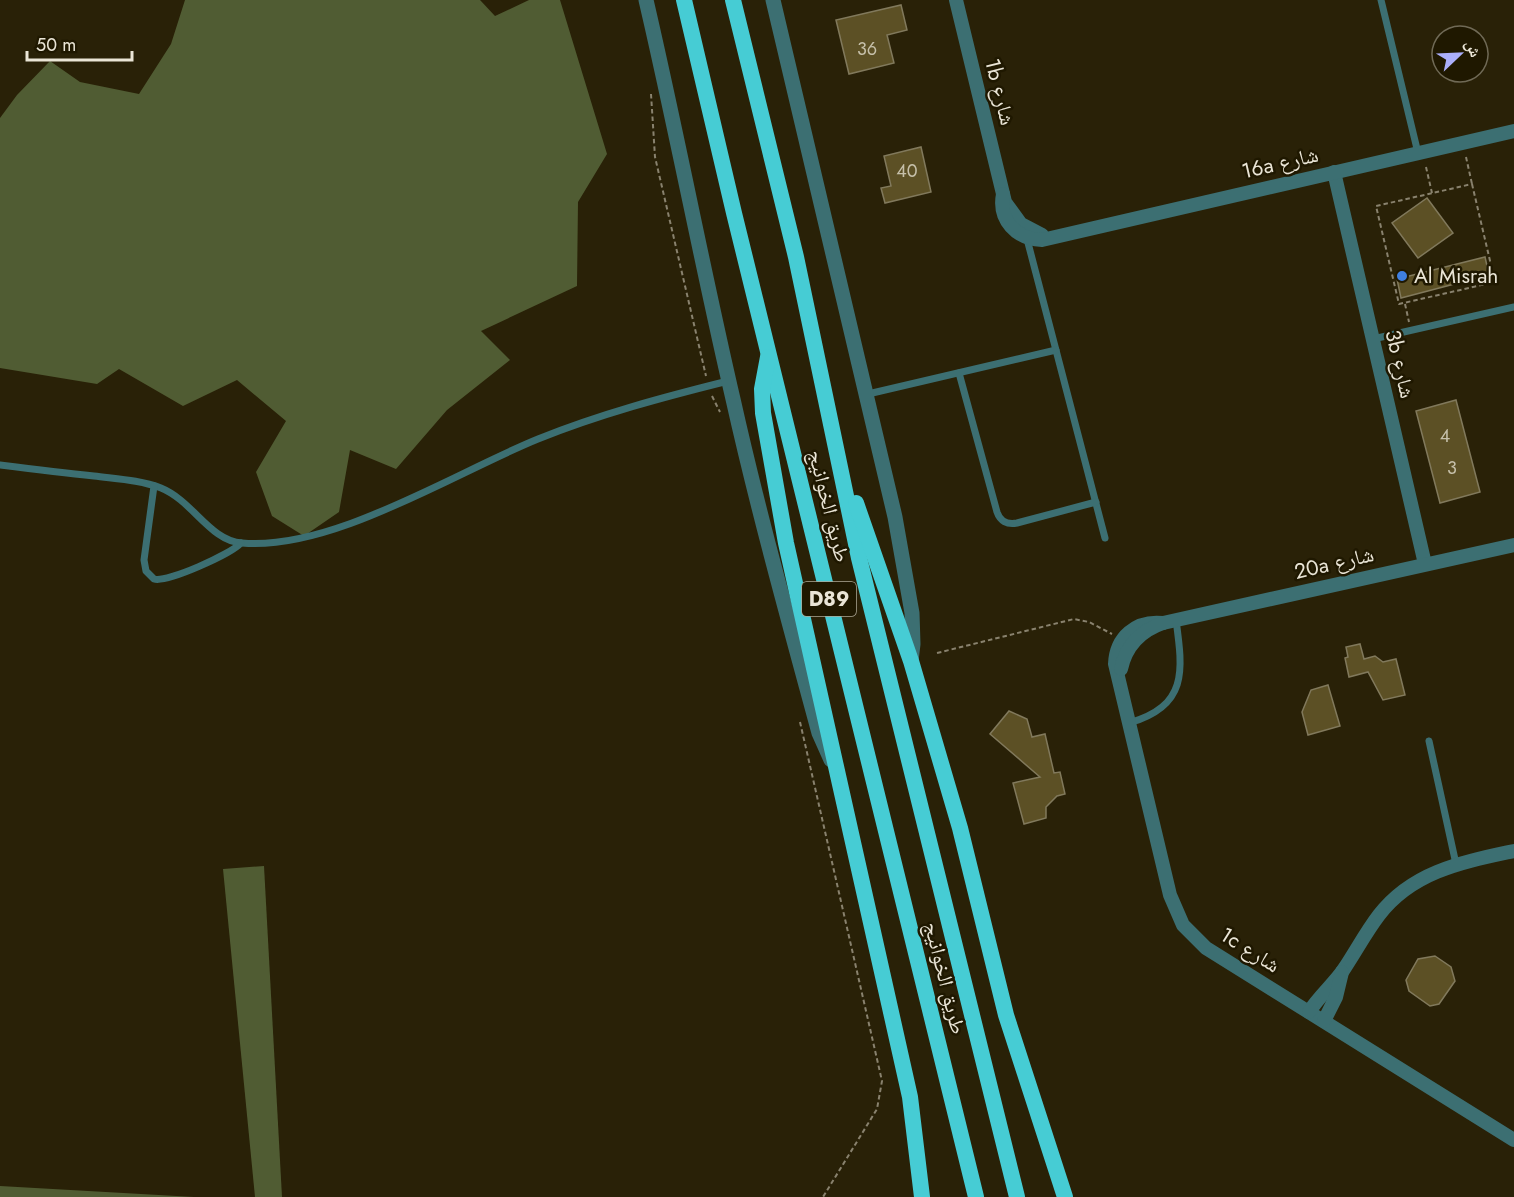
<svg xmlns="http://www.w3.org/2000/svg" width="1514" height="1197" font-family="Jost,'Noto Naskh Arabic',sans-serif">
<style>
.forest{fill:#505c33}
.building{fill:#5c5025;stroke:#81795c;stroke-width:1.5}
.lines{fill:none;stroke-linecap:round;stroke-linejoin:round}
.path{stroke:#89826e;stroke-width:2;stroke-dasharray:4.5 3;stroke-linecap:butt}
.service{stroke:#3c6f72;stroke-width:7}
.minor{stroke:#3c6f72;stroke-width:14}
.tertiary{stroke:#3c6f72;stroke-width:15}
.trunk{stroke:#46ccd4;stroke-width:16}
.shop-dot{fill:#3f7fe0;stroke:#1f1800;stroke-width:2}
.labels{text-anchor:middle;dominant-baseline:central;stroke-width:5;stroke-linejoin:round;paint-order:stroke}
.number-label{font-size:18px;fill:#c6c0aa}
.shield{fill:#1f1800;stroke:#ada896;stroke-width:1.5}
.shield-label{font-size:20px;font-weight:bold;fill:#eae5d6}
.street-label{font-size:21px;fill:#eae5d6;stroke:#1f1800}
.poi-label{font-size:21px;fill:#eae5d6;stroke:#1f1800;text-anchor:start}
</style>
<rect width="100%" height="100%" fill="#292107"/>
<g class="forest">
<path d="M185 0H480L495 16 529 0H560L607 154 578 202 577 286 481 331 510 360 447 410 396 469 350 450 339 512 304 536 272 516 256 472 286 421 237 380 183 406 119 369 97 384 0 368V118L17 95 50 61 80 82 139 94 171 44Z"/>
<path d="M264 866 282 1197H255L223 869Z"/>
<path d="M0 1186 194 1197H0Z"/>
</g>
<g class="building">
<path d="M901 5 907 30 887 35 894 63 849 74 836 20Z"/>
<path d="M921 147 931 192 885 203 881 188 891 186 884 156Z"/>
<path d="M1427 198 1453 233 1418 258 1392 223Z"/>
<path d="M1485 257 1489 275 1401 298 1397 279Z"/>
<path d="M1456 400 1480 492 1440 503 1416 411Z"/>
<path d="M1360 644 1364 659 1375 656 1383 662 1396 659 1405 695 1383 700 1368 672 1349 677 1345 658 1348 657 1346 647Z"/>
<path d="M1328 685 1340 726 1308 735 1302 712 1311 690Z"/>
<path d="M1009 711 1027 719 1032 737 1045 734 1054 773 1060 772 1065 794 1057 796 1046 807V818L1024 824 1013 783 1040 777 990 734Z"/>
<path d="M1435 956 1451 967 1455 981 1439 1004 1430 1006 1409 991 1406 980 1418 959Z"/>
</g>
<g class="lines">
<g class="path">
<path d="M651 94 655 157 706 376"/>
<path d="M1466 157 1472 184"/>
<path d="M1426 167 1432 193"/>
<path d="M1472 184 1495 282 1399 304 1376 206Z"/>
<path d="M1405 304 1409 322"/>
<path d="M712 396 720 412"/>
<path d="M937 653 1074 619 1089 622 1112 634"/>
<path d="M800 722 882 1081 877 1109 823 1197"/>
</g>
<g class="service">
<path d="M1381 0 1418 153"/>
<path d="M1027 239 1105 538"/>
<path d="M1373 339 1514 307"/>
<path d="M959 373 997 512C1000 521 1007 525 1017 523L1096 502"/>
<path d="M868 394 1056 350"/>
<path d="M0 465C31 469 63 473 94 476 117 479 140 480 161 488 193 501 210 541 242 543 332 551 454 473 538 439 600 414 664 397 728 381"/>
<path d="M154 486 144 560 146 571 154 579C167 583 231 554 241 543"/>
<path d="M1129 723C1188 706 1183 671 1176 620"/>
<path d="M1429 741 1456 864"/>
</g>
<g class="minor">
<path d="M956 0 1005 202 1021 224 1042 235"/>
<path d="M1334 172 1425 564"/>
<path d="M1003 194C998 220 1016 239 1042 240L1514 131"/>
<path d="M1163 623C1136 620 1116 637 1115 664L1170 895 1183 925 1206 948 1514 1140"/>
<path d="M1121 669C1126 646 1140 631 1163 623L1514 545"/>
<path d="M1309 1012C1319 996 1334 984 1344 969 1356 951 1366 932 1379 915 1413 871 1463 862 1514 851"/>
<path d="M1324 1021 1336 997 1342 972"/>
</g>
<g class="tertiary">
<path d="M646 0C677 133 702 266 733 399 758 511 789 622 819 733L831 760"/>
<path d="M773 0 895 517 912 613 913 644 911 661"/>
</g>
<g class="trunk">
<path d="M684 0 734 213 976 1197"/>
<path d="M733 0 796 257 859 558 1017 1197"/>
<path d="M768 357 762 389 763 413 786 543 910 1097 922 1197"/>
<path d="M856 503 911 661 960 828 1006 1015 1065 1197"/>
</g>
</g>
<circle class="shop-dot" cx="1402" cy="276" r="6"/>
<g class="labels">
<g class="number-label">
<text x="867" y="49">36</text>
<text x="907" y="171">40</text>
<text x="1445" y="436">4</text>
<text x="1452" y="468">3</text>
</g>
<rect class="shield" x="802" y="582" width="54" height="34" rx="4.5"/>
<g class="shield-label">
<text x="829" y="599">D89</text>
</g>
<g class="street-label">
<text transform="translate(1000 92) rotate(76)">1b شارع</text>
<text transform="translate(1280 163) rotate(-13)">16a شارع</text>
<text transform="translate(1400 364) rotate(77)">3b شارع</text>
<text transform="translate(829 506) rotate(76)">طريق الخوانيج</text>
<text transform="translate(1334 563) rotate(-13)">20a شارع</text>
<text transform="translate(1250 950) rotate(32)">1c شارع</text>
<text transform="translate(945 978) rotate(76)">طريق الخوانيج</text>
</g>
<g class="poi-label">
<text x="1414" y="276">Al Misrah</text>
</g>
</g>
<g transform="translate(1460 54) rotate(67)"><circle r="28" fill="#1f1800" stroke="#706a56" stroke-width="1.5"/>
<path d="M0-4.5L10 22L0 15L-10 22Z" fill="#abaffb"/>
<text y="-9" font-size="16" font-weight="bold" text-anchor="middle" fill="#eae5d6">ش</text>
</g>
<path d="M27 51v9h105v-9" fill="none" stroke="#eae5d6" stroke-width="3"/>
<text x="36" y="51" font-size="18" fill="#eae5d6" stroke="#1f1800" stroke-width="4.5" paint-order="stroke">50 m</text>
</svg>
